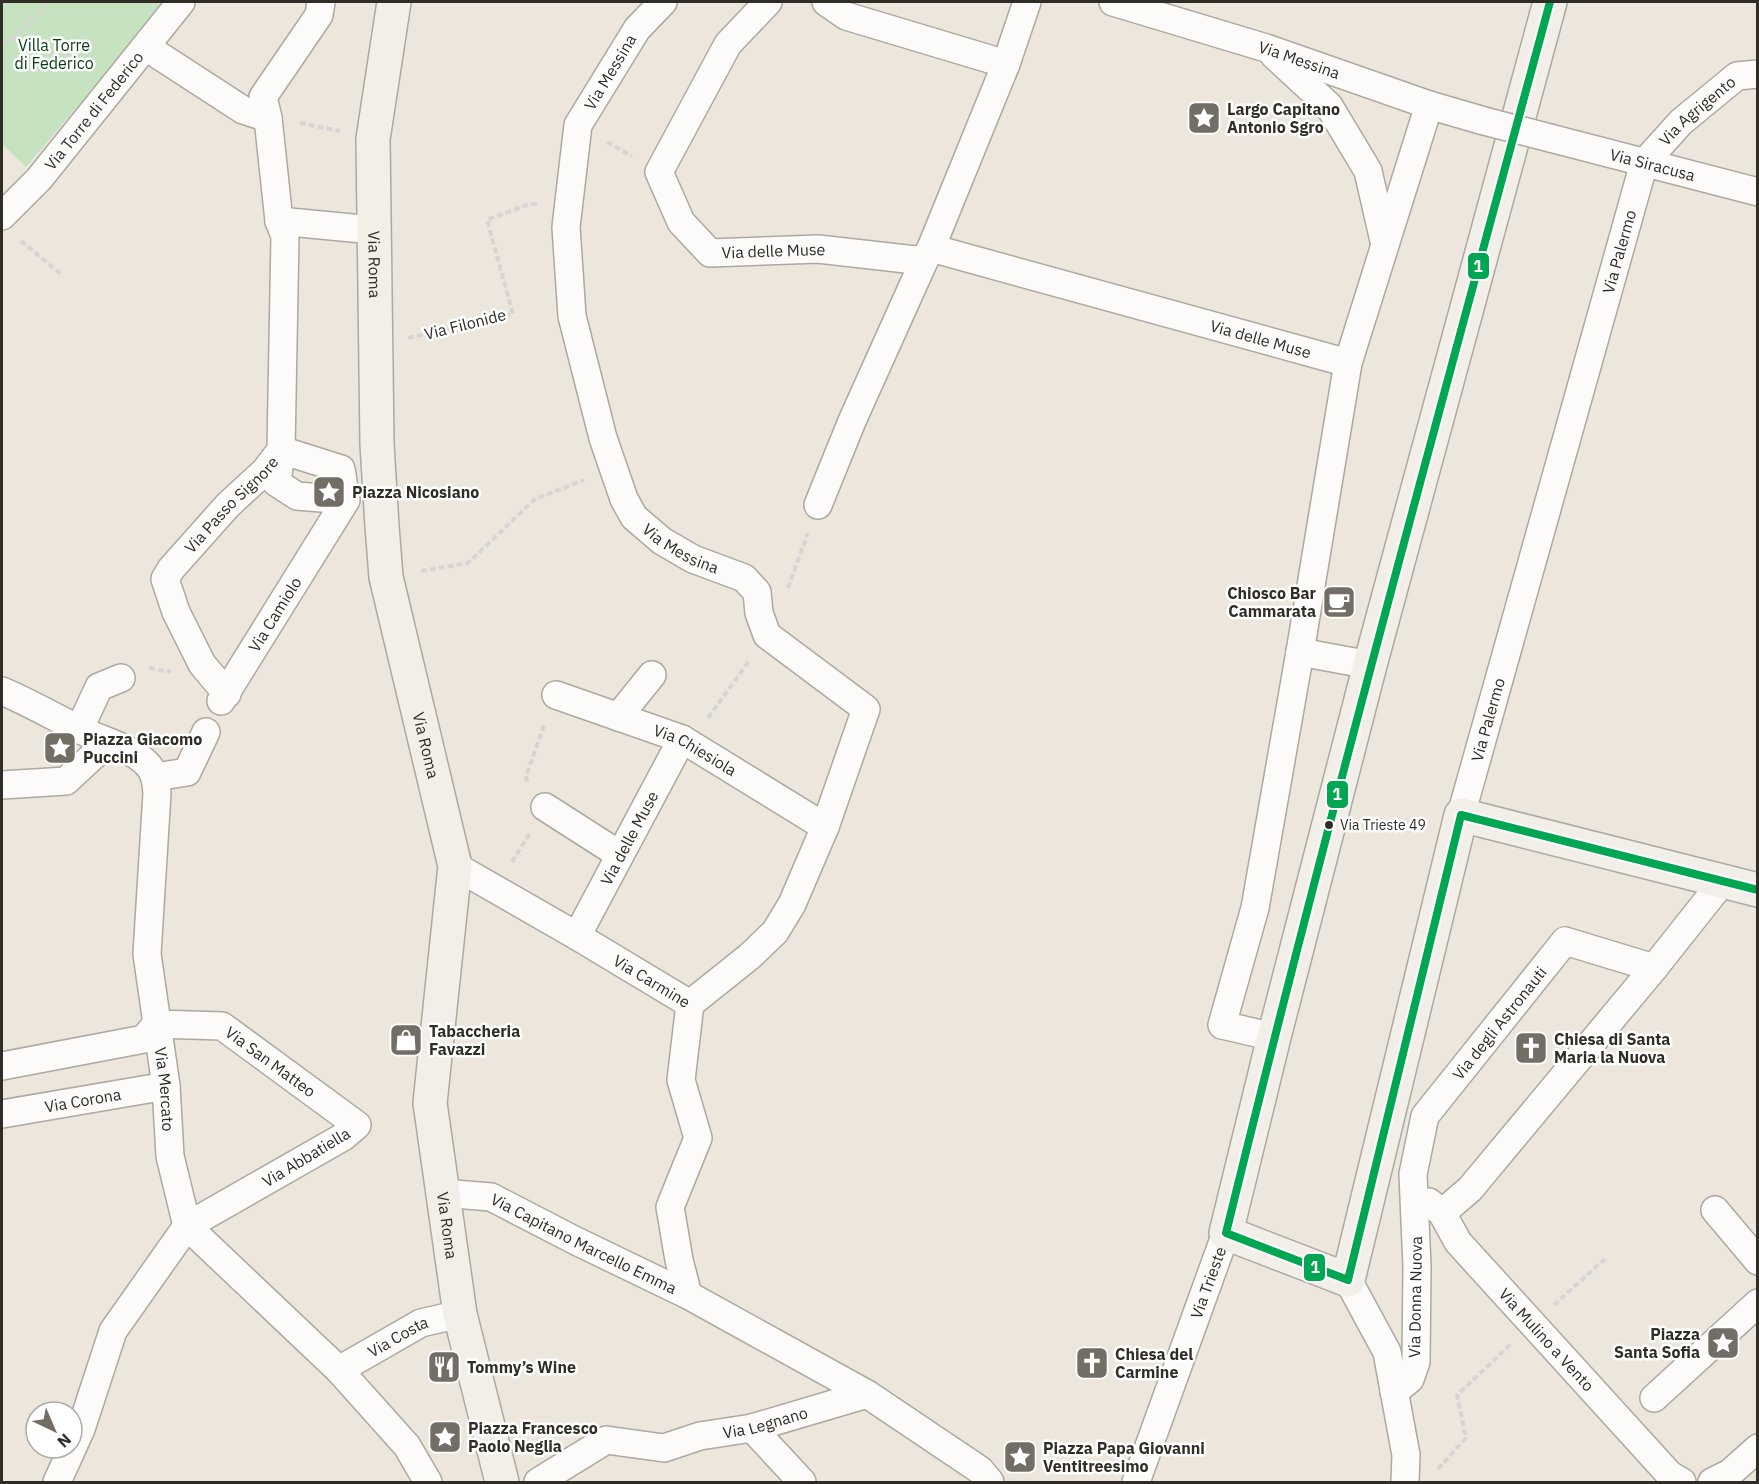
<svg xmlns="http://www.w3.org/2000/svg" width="1759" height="1484" font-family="'IBM Plex Sans',sans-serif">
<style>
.green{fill:#c7e2c1}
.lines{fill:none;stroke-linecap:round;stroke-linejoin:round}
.street-casing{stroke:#ada9a1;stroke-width:30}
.secondary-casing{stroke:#ada9a1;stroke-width:36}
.path{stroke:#d7d5d3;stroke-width:4;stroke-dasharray:6 3;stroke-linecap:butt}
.street{stroke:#fcfbfa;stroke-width:27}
.secondary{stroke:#f2eee8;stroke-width:33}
.street-bridge-casing{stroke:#ada9a1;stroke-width:30;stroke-linecap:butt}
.street-bridge{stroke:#fcfbfa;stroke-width:27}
.bus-1-casing{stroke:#fff;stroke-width:12}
.bus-1{stroke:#00a651;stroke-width:8}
.bus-dot{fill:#302d26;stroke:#fff;stroke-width:2}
.labels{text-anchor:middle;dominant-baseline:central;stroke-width:5;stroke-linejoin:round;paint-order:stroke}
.bus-label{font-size:14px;fill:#302d26;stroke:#fff;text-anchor:start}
.park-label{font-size:16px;fill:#053c11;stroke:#fff}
.street-label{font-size:16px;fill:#302d26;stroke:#fff}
.poi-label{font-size:16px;font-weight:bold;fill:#302d26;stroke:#fff;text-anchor:start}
.line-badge{stroke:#fff;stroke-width:2}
.badge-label{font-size:16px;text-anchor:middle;font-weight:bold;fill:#fff}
</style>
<rect width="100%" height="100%" fill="#ece6dc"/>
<path class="green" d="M2 2H167L26 167 2 144Z"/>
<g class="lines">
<defs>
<g id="street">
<path id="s1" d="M663 2 637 29 578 125 566 227 572 316 603 438 624 499 634 517 662 541 693 559 744 578 757 592 759 613 767 635 866 709 825 827 792 904 775 932 750 956 690 1004"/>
<path id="s2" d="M768 2 728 44 659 172 681 222 710 253 818 249 924 261 852 421 818 505"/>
<path d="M826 2 846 16 1006 64"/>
<path id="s3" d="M1113 2 1266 48 1429 105 1484 121"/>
<path d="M146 47 243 110 268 118"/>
<path d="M1274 55 1329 106 1368 171 1384 241"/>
<path id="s4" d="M1550 138 1758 192"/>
<path id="s5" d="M2 216 39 179 181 2"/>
<path d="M279 221 373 230"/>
<path id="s6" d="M931 248 1348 363"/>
<path d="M924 261 931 248 1006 64 1027 2"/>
<path d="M1370 665 1300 652 1348 363 1429 105"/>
<path id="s7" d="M2 691C31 703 57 719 85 732 104 741 131 748 146 763 155 771 156 782 157 793L147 954 166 1086 170 1156 187 1226 339 1370 407 1446 428 1482"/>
<path id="s8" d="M227 694 202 664 176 612 165 579 171 569 228 505 265 471 281 450 285 236 279 221 268 118 263 97 319 15 321 2"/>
<path id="s9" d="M556 695 682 739 825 827"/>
<path id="s10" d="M221 701 346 500 341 469 281 450 277 483 297 496 346 500"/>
<path d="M618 717 652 675"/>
<path d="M79 730 99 687 121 678"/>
<path d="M155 777 187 772 206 732"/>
<path d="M2 785 66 781 107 743"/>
<path d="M545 807 620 855"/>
<path id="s11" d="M1461 815 1644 163 1681 122 1737 76 1758 74"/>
<path id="s12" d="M455 866 577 936 690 1004"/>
<path id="s13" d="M577 936 682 739"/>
<path d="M1274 1037 1222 1025 1255 908 1300 652"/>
<path id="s14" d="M2 1066 144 1039 156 1024 222 1026 357 1125 343 1137 187 1226 113 1331 81 1429 57 1482"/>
<path id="s15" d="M2 1114 166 1086"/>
<path id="s16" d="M442 1193 491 1197 576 1241 688 1295 867 1394"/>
<path id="s17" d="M1429 1202 1442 1213 1458 1242 1670 1475 1682 1482"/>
<path d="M1715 1210 1758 1261"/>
<path d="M1442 1213 1470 1189 1654 968 1723 881"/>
<path d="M1348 1280 1387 1352 1406 1455 1405 1482"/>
<path d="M688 1295 679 1260 670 1207 698 1138 681 1080 690 1004"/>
<path id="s18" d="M339 1370 421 1323 460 1314"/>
<path id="s19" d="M1394 1392 1410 1379 1416 1362 1417 1267 1413 1174 1425 1116 1565 941 1654 968"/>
<path d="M1654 1398 1758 1303"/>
<path d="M752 1428 802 1482"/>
<path id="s20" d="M538 1482 606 1440 664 1448 700 1436 752 1428 867 1394 980 1470 990 1482"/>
<path id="s21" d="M1136 1482 1226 1233"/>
<path d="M1712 1482 1730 1473 1758 1448"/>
</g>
<g id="secondary">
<path id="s22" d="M394 2 373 139 377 444 382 526 386 577 455 866 430 1103 460 1314 502 1482"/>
<path d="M1550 2 1370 665 1274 1037 1226 1233 1348 1280 1461 815 1758 890"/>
</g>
</defs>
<use href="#street" class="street-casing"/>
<use href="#secondary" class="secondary-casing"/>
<g class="path">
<path d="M2 44 11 40 49 2"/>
<path d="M300 123 340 131"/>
<path d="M607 142 632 156"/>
<path d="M21 241 62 275"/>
<path d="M408 338 513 314 487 220 524 206 539 203"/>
<path d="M421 571 468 563 535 499 584 480"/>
<path d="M788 588 808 533"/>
<path d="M149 668 171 672"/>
<path d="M708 718 749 661"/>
<path d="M527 782 526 776 545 723"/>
<path d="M512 862 530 833"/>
<path d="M1554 1305 1607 1257"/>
<path d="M1438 1469 1466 1438 1457 1395 1511 1344"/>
</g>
<use href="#street" class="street"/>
<use href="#secondary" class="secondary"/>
<defs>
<path id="street-bridge" d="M1484 121 1550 138"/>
</defs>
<use href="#street-bridge" class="street-bridge-casing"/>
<use href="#street-bridge" class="street-bridge"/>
<defs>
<path id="bus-1" d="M1550 2C1439 412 1327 821 1226 1233L1348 1280 1461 815 1758 890"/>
</defs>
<use href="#bus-1" class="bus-1-casing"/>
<use href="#bus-1" class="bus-1"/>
</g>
<defs>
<symbol id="sight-square" viewBox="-11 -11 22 22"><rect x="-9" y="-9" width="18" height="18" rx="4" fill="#726e66" stroke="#fff"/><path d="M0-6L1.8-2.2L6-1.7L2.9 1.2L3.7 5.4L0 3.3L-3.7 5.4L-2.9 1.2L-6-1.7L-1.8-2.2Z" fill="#fff"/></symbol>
<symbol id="cafe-square" viewBox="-11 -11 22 22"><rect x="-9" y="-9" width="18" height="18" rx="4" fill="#726e66" stroke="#fff"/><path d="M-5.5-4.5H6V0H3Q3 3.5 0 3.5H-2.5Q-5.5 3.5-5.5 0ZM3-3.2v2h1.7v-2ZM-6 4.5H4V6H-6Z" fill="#fff"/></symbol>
<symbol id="shop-square" viewBox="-11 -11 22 22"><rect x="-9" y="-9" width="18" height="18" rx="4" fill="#726e66" stroke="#fff"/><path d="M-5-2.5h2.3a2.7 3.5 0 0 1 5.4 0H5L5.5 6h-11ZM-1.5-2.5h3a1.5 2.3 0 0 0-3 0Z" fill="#fff"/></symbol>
<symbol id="church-square" viewBox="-11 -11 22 22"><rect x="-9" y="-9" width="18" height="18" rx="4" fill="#726e66" stroke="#fff"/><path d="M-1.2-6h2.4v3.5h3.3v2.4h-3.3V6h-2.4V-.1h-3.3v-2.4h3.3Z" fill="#fff"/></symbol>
<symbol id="restaurant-square" viewBox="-11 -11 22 22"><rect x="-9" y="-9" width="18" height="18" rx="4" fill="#726e66" stroke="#fff"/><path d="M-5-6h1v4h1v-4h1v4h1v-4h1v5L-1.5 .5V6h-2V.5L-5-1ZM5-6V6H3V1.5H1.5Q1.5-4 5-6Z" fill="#fff"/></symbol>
</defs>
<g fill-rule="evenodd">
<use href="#sight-square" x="1185" y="99" width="38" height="38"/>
<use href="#sight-square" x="310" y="473" width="38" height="38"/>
<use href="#cafe-square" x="1320" y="583" width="38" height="38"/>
<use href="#sight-square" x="41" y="729" width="38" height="38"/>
<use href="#shop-square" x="387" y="1021" width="38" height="38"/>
<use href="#church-square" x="1512" y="1029" width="38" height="38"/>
<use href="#sight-square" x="1704" y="1324" width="38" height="38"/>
<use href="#church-square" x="1073" y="1344" width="38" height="38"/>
<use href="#restaurant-square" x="425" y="1348" width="38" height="38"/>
<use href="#sight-square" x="426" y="1418" width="38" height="38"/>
<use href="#sight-square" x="1001" y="1438" width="38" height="38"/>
</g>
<circle class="bus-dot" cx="1329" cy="825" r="5"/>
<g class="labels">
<g class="bus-label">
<text x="1340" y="825">Via Trieste 49</text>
</g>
<g class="park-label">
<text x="54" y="45">Villa Torre<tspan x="54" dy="18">di Federico</tspan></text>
</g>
<g class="street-label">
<text stroke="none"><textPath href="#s3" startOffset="195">Via Messina</textPath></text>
<text transform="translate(610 72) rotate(-59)">Via Messina</text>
<text stroke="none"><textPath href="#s5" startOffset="140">Via Torre di Federico</textPath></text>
<text stroke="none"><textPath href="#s11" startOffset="752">Via Agrigento</textPath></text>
<text stroke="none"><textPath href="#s4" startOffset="106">Via Siracusa</textPath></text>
<text stroke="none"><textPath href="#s11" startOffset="585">Via Palermo</textPath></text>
<text stroke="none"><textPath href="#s2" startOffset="364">Via delle Muse</textPath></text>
<text stroke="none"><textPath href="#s22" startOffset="264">Via Roma</textPath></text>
<text transform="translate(465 324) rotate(-14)">Via Filonide</text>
<text stroke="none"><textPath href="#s6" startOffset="342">Via delle Muse</textPath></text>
<text stroke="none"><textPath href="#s8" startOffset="232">Via Passo Signore</textPath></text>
<text stroke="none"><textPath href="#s1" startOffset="610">Via Messina</textPath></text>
<text stroke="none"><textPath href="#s10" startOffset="102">Via Camiolo</textPath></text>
<text stroke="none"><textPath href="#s11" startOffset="99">Via Palermo</textPath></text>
<text stroke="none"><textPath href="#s22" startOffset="750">Via Roma</textPath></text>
<text stroke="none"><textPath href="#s9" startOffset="150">Via Chiesiola</textPath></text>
<text stroke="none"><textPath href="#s13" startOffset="111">Via delle Muse</textPath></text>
<text stroke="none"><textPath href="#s12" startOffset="228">Via Carmine</textPath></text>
<text stroke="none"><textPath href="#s19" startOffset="405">Via degli Astronauti</textPath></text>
<text stroke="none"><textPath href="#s14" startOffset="290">Via San Matteo</textPath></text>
<text stroke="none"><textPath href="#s7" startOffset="492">Via Mercato</textPath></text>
<text stroke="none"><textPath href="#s15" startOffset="82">Via Corona</textPath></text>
<text transform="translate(306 1157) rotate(-31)">Via Abbatiella</text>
<text stroke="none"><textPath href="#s22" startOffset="1236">Via Roma</textPath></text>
<text stroke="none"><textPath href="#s16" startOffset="153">Via Capitano Marcello Emma</textPath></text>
<text stroke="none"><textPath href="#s21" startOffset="212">Via Trieste</textPath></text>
<text transform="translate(1415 1297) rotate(-89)">Via Donna Nuova</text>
<text stroke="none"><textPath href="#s18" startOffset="68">Via Costa</textPath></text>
<text stroke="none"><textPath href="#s17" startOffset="182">Via Mulino a Vento</textPath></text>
<text stroke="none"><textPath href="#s20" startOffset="243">Via Legnano</textPath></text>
</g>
<g class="poi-label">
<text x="1227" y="109">Largo Capitano<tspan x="1227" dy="18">Antonio Sgro</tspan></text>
<text x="352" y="492">Piazza Nicosiano</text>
<text x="1316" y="593" text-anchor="end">Chiosco Bar<tspan x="1316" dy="18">Cammarata</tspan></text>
<text x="83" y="739">Piazza Giacomo<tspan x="83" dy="18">Puccini</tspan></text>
<text x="429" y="1031">Tabaccheria<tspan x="429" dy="18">Favazzi</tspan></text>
<text x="1554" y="1039">Chiesa di Santa<tspan x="1554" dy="18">Maria la Nuova</tspan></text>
<text x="1700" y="1334" text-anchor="end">Piazza<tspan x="1700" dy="18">Santa Sofia</tspan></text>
<text x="1115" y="1354">Chiesa del<tspan x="1115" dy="18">Carmine</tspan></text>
<text x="467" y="1367">Tommy’s Wine</text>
<text x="468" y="1428">Piazza Francesco<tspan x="468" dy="18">Paolo Neglia</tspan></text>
<text x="1043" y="1448">Piazza Papa Giovanni<tspan x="1043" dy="18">Ventitreesimo</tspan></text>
</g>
</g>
<g class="line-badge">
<rect x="1467" y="252" width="23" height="28" rx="6" fill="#00a651"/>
<rect x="1326" y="780" width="23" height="29" rx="6" fill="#00a651"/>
<rect x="1303" y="1253" width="23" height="29" rx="6" fill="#00a651"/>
</g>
<g class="badge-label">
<text x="1478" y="272">1</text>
<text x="1337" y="800">1</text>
<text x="1315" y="1273">1</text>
</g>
<rect width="1759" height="1484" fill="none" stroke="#302d26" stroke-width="6"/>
<g transform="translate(54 1430) rotate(136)"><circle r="28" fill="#ffffff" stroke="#acaba8" stroke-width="1.5"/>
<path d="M0-4.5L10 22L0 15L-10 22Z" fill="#726e66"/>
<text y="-9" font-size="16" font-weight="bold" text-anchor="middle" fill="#302d26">N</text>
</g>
</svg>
